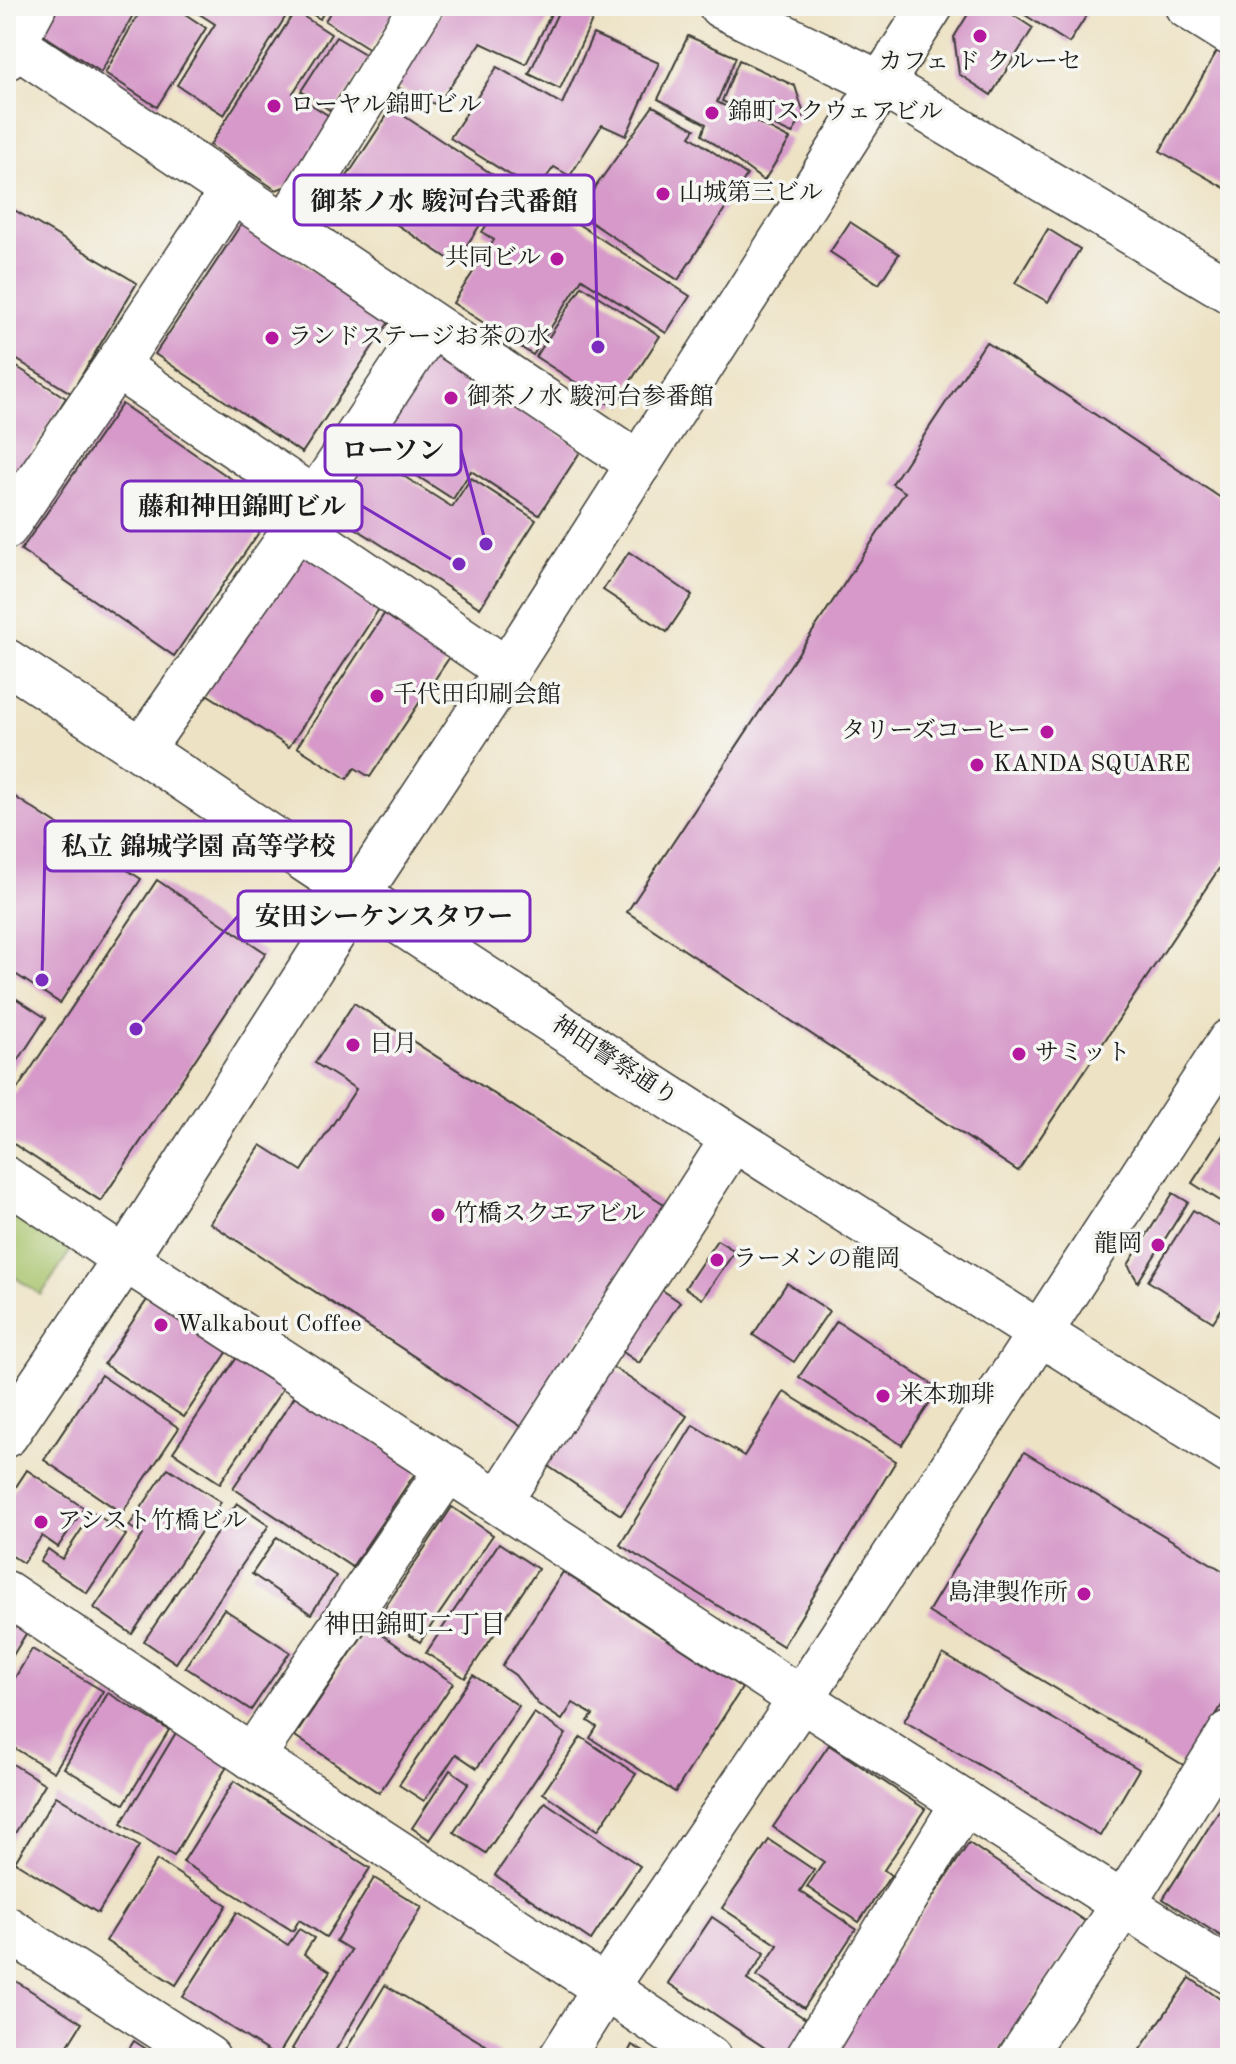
<svg xmlns="http://www.w3.org/2000/svg" width="1236" height="2064" font-family="'Old Standard TT','Noto Serif JP',serif">
<style>
.green{fill:#a7c36a;stroke:#627043;stroke-width:2}
.building{fill:#d699c9}
.lines{fill:none;stroke-linecap:round;stroke-linejoin:round}
.minor-casing{stroke:#3b3a35;stroke-width:47}
.minor{stroke:#fff;stroke-width:44}
.poi-dot{fill:#b5179e;stroke:#f6f6f2;stroke-width:3}
.labels{text-anchor:middle;dominant-baseline:central;stroke-width:7;stroke-linejoin:round;paint-order:stroke}
.poi-label{font-size:24px;fill:#1c1c1c;stroke:#f6f6f2;text-anchor:start}
.street-label{font-size:24px;fill:#1c1c1c;stroke:#f6f6f2}
.neighbourhood-label{font-size:26px;fill:#1c1c1c;stroke:#f6f6f2}
.leader{fill:none;stroke:#7b2cbf;stroke-width:3}
.callout-dot{fill:#7b2cbf;stroke:#f6f6f2;stroke-width:3}
.callout{fill:#f6f6f2;stroke:#7b2cbf;stroke-width:3}
.callout-label{font-size:26px;text-anchor:middle;font-weight:bold;fill:#1c1c1c}
</style>
<rect width="100%" height="100%" fill="#f6f6f2"/>
<filter id="ink" filterUnits="userSpaceOnUse"><feTurbulence type="fractalNoise" baseFrequency=".0125" numOctaves="2"/><feDisplacementMap in="SourceGraphic" scale="16" xChannelSelector="R" yChannelSelector="G"/><feConvolveMatrix kernelMatrix="1 2 1 2 8 2 1 2 1" color-interpolation-filters="sRGB"/></filter>
<filter id="wash" filterUnits="userSpaceOnUse"><feTurbulence type="fractalNoise" baseFrequency=".006" numOctaves="4" result="noise"/><feDisplacementMap in="SourceGraphic" scale="32" xChannelSelector="R" yChannelSelector="G"/><feGaussianBlur stdDeviation="1.8" result="paint"/><feColorMatrix in="noise" values="0 0 0 0 0 0 0 0 0 0 0 0 0 0 0 0 0 1.4 0 .05"/><feComposite in="paint" operator="in"/></filter>
<g filter="url(#wash)">
<rect width="100%" height="100%" fill="#ede2c4"/>
<path class="green" d="M23 1202 78 1239 41 1295 6 1271V1226Z"/>
<g id="blocks">
<g class="building">
<path d="M52 6H138L101 72 37 31Z"/>
<path d="M143 6H173L206 28 157 107 105 73Z"/>
<path d="M187 6H288L291 8 224 115 177 85 215 24Z"/>
<path d="M299 6H327L320 19Z"/>
<path d="M334 6H398L370 49 325 21Z"/>
<path d="M445 6H555L526 64 481 43 437 105 394 86Z"/>
<path d="M561 6H599L560 89 529 74Z"/>
<path d="M973 6H999L1033 28 991 95 959 74 954 37Z"/>
<path d="M1011 6H1083L1090 10 1069 43Z"/>
<path d="M295 11 331 34 293 93 334 119 294 183 276 190 210 145Z"/>
<path d="M593 34 659 63 626 136 602 125 570 176 554 167 536 191 450 138 497 67 562 104Z"/>
<path d="M688 36 736 57 717 102 790 139 764 181 702 135 706 124 658 99Z"/>
<path d="M336 37 370 57 334 113 301 91Z"/>
<path d="M1217 51 1230 58V191L1160 151Z"/>
<path d="M739 60 795 86 804 114 792 134 722 101Z"/>
<path d="M653 106 695 129 690 136 747 175 678 280 577 213Z"/>
<path d="M392 108 507 184 455 263 340 187Z"/>
<path d="M514 183 690 296 666 333 582 279 533 355 453 303 494 240 482 232Z"/>
<path d="M6 205 137 283 71 393 6 353Z"/>
<path d="M850 222 899 254 879 284 830 252Z"/>
<path d="M242 223 389 322 302 453 155 354Z"/>
<path d="M1048 229 1080 249 1048 302 1015 283Z"/>
<path d="M582 286 660 336 614 407 536 357Z"/>
<path d="M986 342 1230 504V852L1018 1171 627 912 905 492 892 484Z"/>
<path d="M430 351 582 449 539 515 471 471 453 499 369 445Z"/>
<path d="M6 360 66 398 6 493Z"/>
<path d="M122 404 275 509 174 656 21 550Z"/>
<path d="M361 449 452 507 471 478 536 520 480 608 324 508Z"/>
<path d="M300 541 386 598 289 747 202 691Z"/>
<path d="M629 552 692 595 667 632 603 590Z"/>
<path d="M392 602 457 646 370 777 355 768 347 779 297 747Z"/>
<path d="M6 791 141 879 60 1003 6 968Z"/>
<path d="M157 880 266 953 101 1201 6 1139V1106Z"/>
<path d="M6 992 46 1018 6 1079Z"/>
<path d="M354 1003 667 1206 522 1427 210 1223 261 1145 302 1171 356 1089 315 1063Z"/>
<path d="M1230 1124V1207L1192 1183Z"/>
<path d="M1173 1193 1188 1202 1138 1282 1128 1265Z"/>
<path d="M1193 1210 1230 1233V1296L1213 1322 1148 1281Z"/>
<path d="M717 1240 735 1251 702 1299 685 1288Z"/>
<path d="M787 1283 829 1311 794 1362 753 1335Z"/>
<path d="M653 1284 680 1302 639 1363 613 1345Z"/>
<path d="M153 1291 232 1345 184 1417 104 1364Z"/>
<path d="M1230 1318V1335L1222 1330Z"/>
<path d="M837 1321 939 1389 902 1445 799 1377Z"/>
<path d="M6 1330 14 1336 6 1349Z"/>
<path d="M240 1353 286 1384 220 1483 173 1452Z"/>
<path d="M611 1366 687 1416 621 1515 545 1464Z"/>
<path d="M101 1375 179 1428 122 1513 44 1460Z"/>
<path d="M299 1390 418 1469 352 1567 233 1488Z"/>
<path d="M784 1392 896 1461 783 1646 620 1545 693 1425 744 1456Z"/>
<path d="M1024 1452 1230 1575V1692L1185 1766 928 1612Z"/>
<path d="M168 1468 221 1502 132 1634 94 1608 143 1535 129 1526Z"/>
<path d="M27 1470 84 1508 58 1547 42 1536 23 1563 6 1552V1502Z"/>
<path d="M237 1503 269 1525 176 1663 144 1641Z"/>
<path d="M452 1507 493 1535 420 1642 380 1615Z"/>
<path d="M93 1512 126 1535 87 1593 40 1562 48 1549 62 1559Z"/>
<path d="M277 1537 336 1576 311 1614 252 1574Z"/>
<path d="M499 1543 538 1569 465 1678 426 1653Z"/>
<path d="M563 1572 742 1688 675 1792 590 1738 597 1727 588 1721 593 1715 573 1703 562 1720 538 1704 515 1675 502 1666Z"/>
<path d="M224 1609 290 1652 251 1710 185 1667Z"/>
<path d="M6 1620 27 1632 6 1667Z"/>
<path d="M369 1626 453 1683 379 1793 295 1736Z"/>
<path d="M32 1649 103 1691 54 1772 6 1743V1693Z"/>
<path d="M943 1654 1139 1769 1100 1836 904 1721Z"/>
<path d="M473 1675 519 1706 477 1768 456 1754 424 1801 399 1785Z"/>
<path d="M108 1693 169 1730 124 1804 64 1768Z"/>
<path d="M534 1713 566 1734 486 1853 454 1832Z"/>
<path d="M177 1731 229 1763 174 1856 121 1824Z"/>
<path d="M581 1737 636 1774 598 1830 543 1793Z"/>
<path d="M829 1745 925 1809 884 1870 891 1875 859 1922 807 1887 824 1862 773 1827Z"/>
<path d="M6 1760 45 1784 6 1848Z"/>
<path d="M450 1770 469 1783 430 1840 412 1828Z"/>
<path d="M234 1781 370 1868 326 1937 299 1920 293 1931 183 1862Z"/>
<path d="M1230 1794V1942L1163 1899Z"/>
<path d="M56 1796 139 1846 98 1913 15 1862Z"/>
<path d="M545 1802 640 1866 591 1940 495 1875Z"/>
<path d="M769 1840 814 1870 800 1891 856 1929 804 2008 757 1976 778 1945 722 1908Z"/>
<path d="M969 1843 1086 1922 994 2058H825Z"/>
<path d="M157 1860 227 1905 176 1985 106 1941Z"/>
<path d="M374 1878 422 1907 331 2058H306L292 2049 351 1950 336 1941Z"/>
<path d="M237 1912 288 1945 299 1929 314 1938 304 1954 330 1971 277 2057 183 1997Z"/>
<path d="M712 1917 765 1953 747 1980 813 2024 791 2058H780L668 1983Z"/>
<path d="M6 1975 82 2023 60 2058 6 2057Z"/>
<path d="M1190 1978 1230 2006V2058H1134Z"/>
<path d="M385 1985 507 2058H341Z"/>
<path d="M134 2041 160 2058H123Z"/>
<path d="M632 2045 654 2058H625Z"/>
</g>
</g>
</g>
<g filter="url(#ink)">
<use href="#blocks" fill-opacity="0" stroke="#3b3a35" stroke-width="2"/>
<g class="lines">
<defs>
<g id="minor">
<path d="M721 6 882 84 1230 291"/>
<path d="M1187 6 1230 33"/>
<path d="M14 44 639 464"/>
<path d="M6 58 34 6"/>
<path d="M286 227 421 6"/>
<path d="M116 366 315 500"/>
<path d="M6 527 116 366 232 191"/>
<path d="M297 527 507 670"/>
<path d="M6 661C125 738 241 818 360 896 647 1085 937 1270 1230 1452"/>
<path d="M142 749 297 527 431 325"/>
<path d="M6 1179 125 1259 801 1699 1230 1972"/>
<path d="M6 1435 125 1259 358 895 507 670 931 6"/>
<path d="M499 1502 733 1139"/>
<path d="M6 1593 252 1757 605 1988 709 2058"/>
<path d="M252 1757 448 1469"/>
<path d="M6 1928 208 2058"/>
<path d="M561 2058 605 1988 801 1699 1230 1041"/>
<path d="M808 2058 964 1802"/>
<path d="M1020 2058 1124 1903 1230 1733"/>
</g>
</defs>
<use href="#minor" class="minor-casing"/>
<use href="#minor" class="minor"/>
</g>
</g>
<g class="poi-dot">
<circle cx="980" cy="36" r="8"/>
<circle cx="274" cy="106" r="8"/>
<circle cx="712" cy="113" r="8"/>
<circle cx="663" cy="194" r="8"/>
<circle cx="557" cy="259" r="8"/>
<circle cx="272" cy="338" r="8"/>
<circle cx="451" cy="398" r="8"/>
<circle cx="377" cy="696" r="8"/>
<circle cx="1047" cy="732" r="8"/>
<circle cx="977" cy="765" r="8"/>
<circle cx="353" cy="1045" r="8"/>
<circle cx="1019" cy="1054" r="8"/>
<circle cx="438" cy="1215" r="8"/>
<circle cx="1158" cy="1245" r="8"/>
<circle cx="717" cy="1260" r="8"/>
<circle cx="161" cy="1325" r="8"/>
<circle cx="883" cy="1396" r="8"/>
<circle cx="41" cy="1522" r="8"/>
<circle cx="1084" cy="1594" r="8"/>
</g>
<g class="labels">
<g class="poi-label">
<text x="980" y="63" text-anchor="middle">カフェ ド クルーセ</text>
<text x="290" y="106">ローヤル錦町ビル</text>
<text x="728" y="113">錦町スクウェアビル</text>
<text x="679" y="194">山城第三ビル</text>
<text x="541" y="259" text-anchor="end">共同ビル</text>
<text x="288" y="338">ランドステージお茶の水</text>
<text x="467" y="398">御茶ノ水 駿河台参番館</text>
<text x="393" y="696">千代田印刷会館</text>
<text x="1031" y="732" text-anchor="end">タリーズコーヒー</text>
<text x="993" y="765">KANDA SQUARE</text>
<text x="369" y="1045">日月</text>
<text x="1035" y="1054">サミット</text>
<text x="454" y="1215">竹橋スクエアビル</text>
<text x="1142" y="1245" text-anchor="end">龍岡</text>
<text x="733" y="1260">ラーメンの龍岡</text>
<text x="177" y="1325">Walkabout Coffee</text>
<text x="899" y="1396">米本珈琲</text>
<text x="57" y="1522">アシスト竹橋ビル</text>
<text x="1068" y="1594" text-anchor="end">島津製作所</text>
</g>
<g class="street-label">
<text transform="translate(614 1062) rotate(33)">神田警察通り</text>
</g>
<g class="neighbourhood-label">
<text x="415" y="1626">神田錦町二丁目</text>
</g>
</g>
<path class="leader" d="M598 347L594 200M486 544L461 450M459 564L362 506M42 980L45 846M136 1029L238 916"/>
<g class="callout-dot">
<circle cx="598" cy="347" r="8"/>
<circle cx="486" cy="544" r="8"/>
<circle cx="459" cy="564" r="8"/>
<circle cx="42" cy="980" r="8"/>
<circle cx="136" cy="1029" r="8"/>
</g>
<g class="callout">
<rect x="294" y="175" width="300" height="50" rx="8"/>
<rect x="325" y="425" width="136" height="50" rx="8"/>
<rect x="122" y="481" width="240" height="50" rx="8"/>
<rect x="45" y="821" width="306" height="50" rx="8"/>
<rect x="238" y="891" width="292" height="50" rx="8"/>
</g>
<g class="callout-label">
<text x="444" y="210">御茶ノ水 駿河台弐番館</text>
<text x="393" y="459">ローソン</text>
<text x="242" y="515">藤和神田錦町ビル</text>
<text x="198" y="855">私立 錦城学園 高等学校</text>
<text x="384" y="925">安田シーケンスタワー</text>
</g>
<rect width="1236" height="2064" fill="none" stroke="#f6f6f2" stroke-width="32"/>
</svg>
